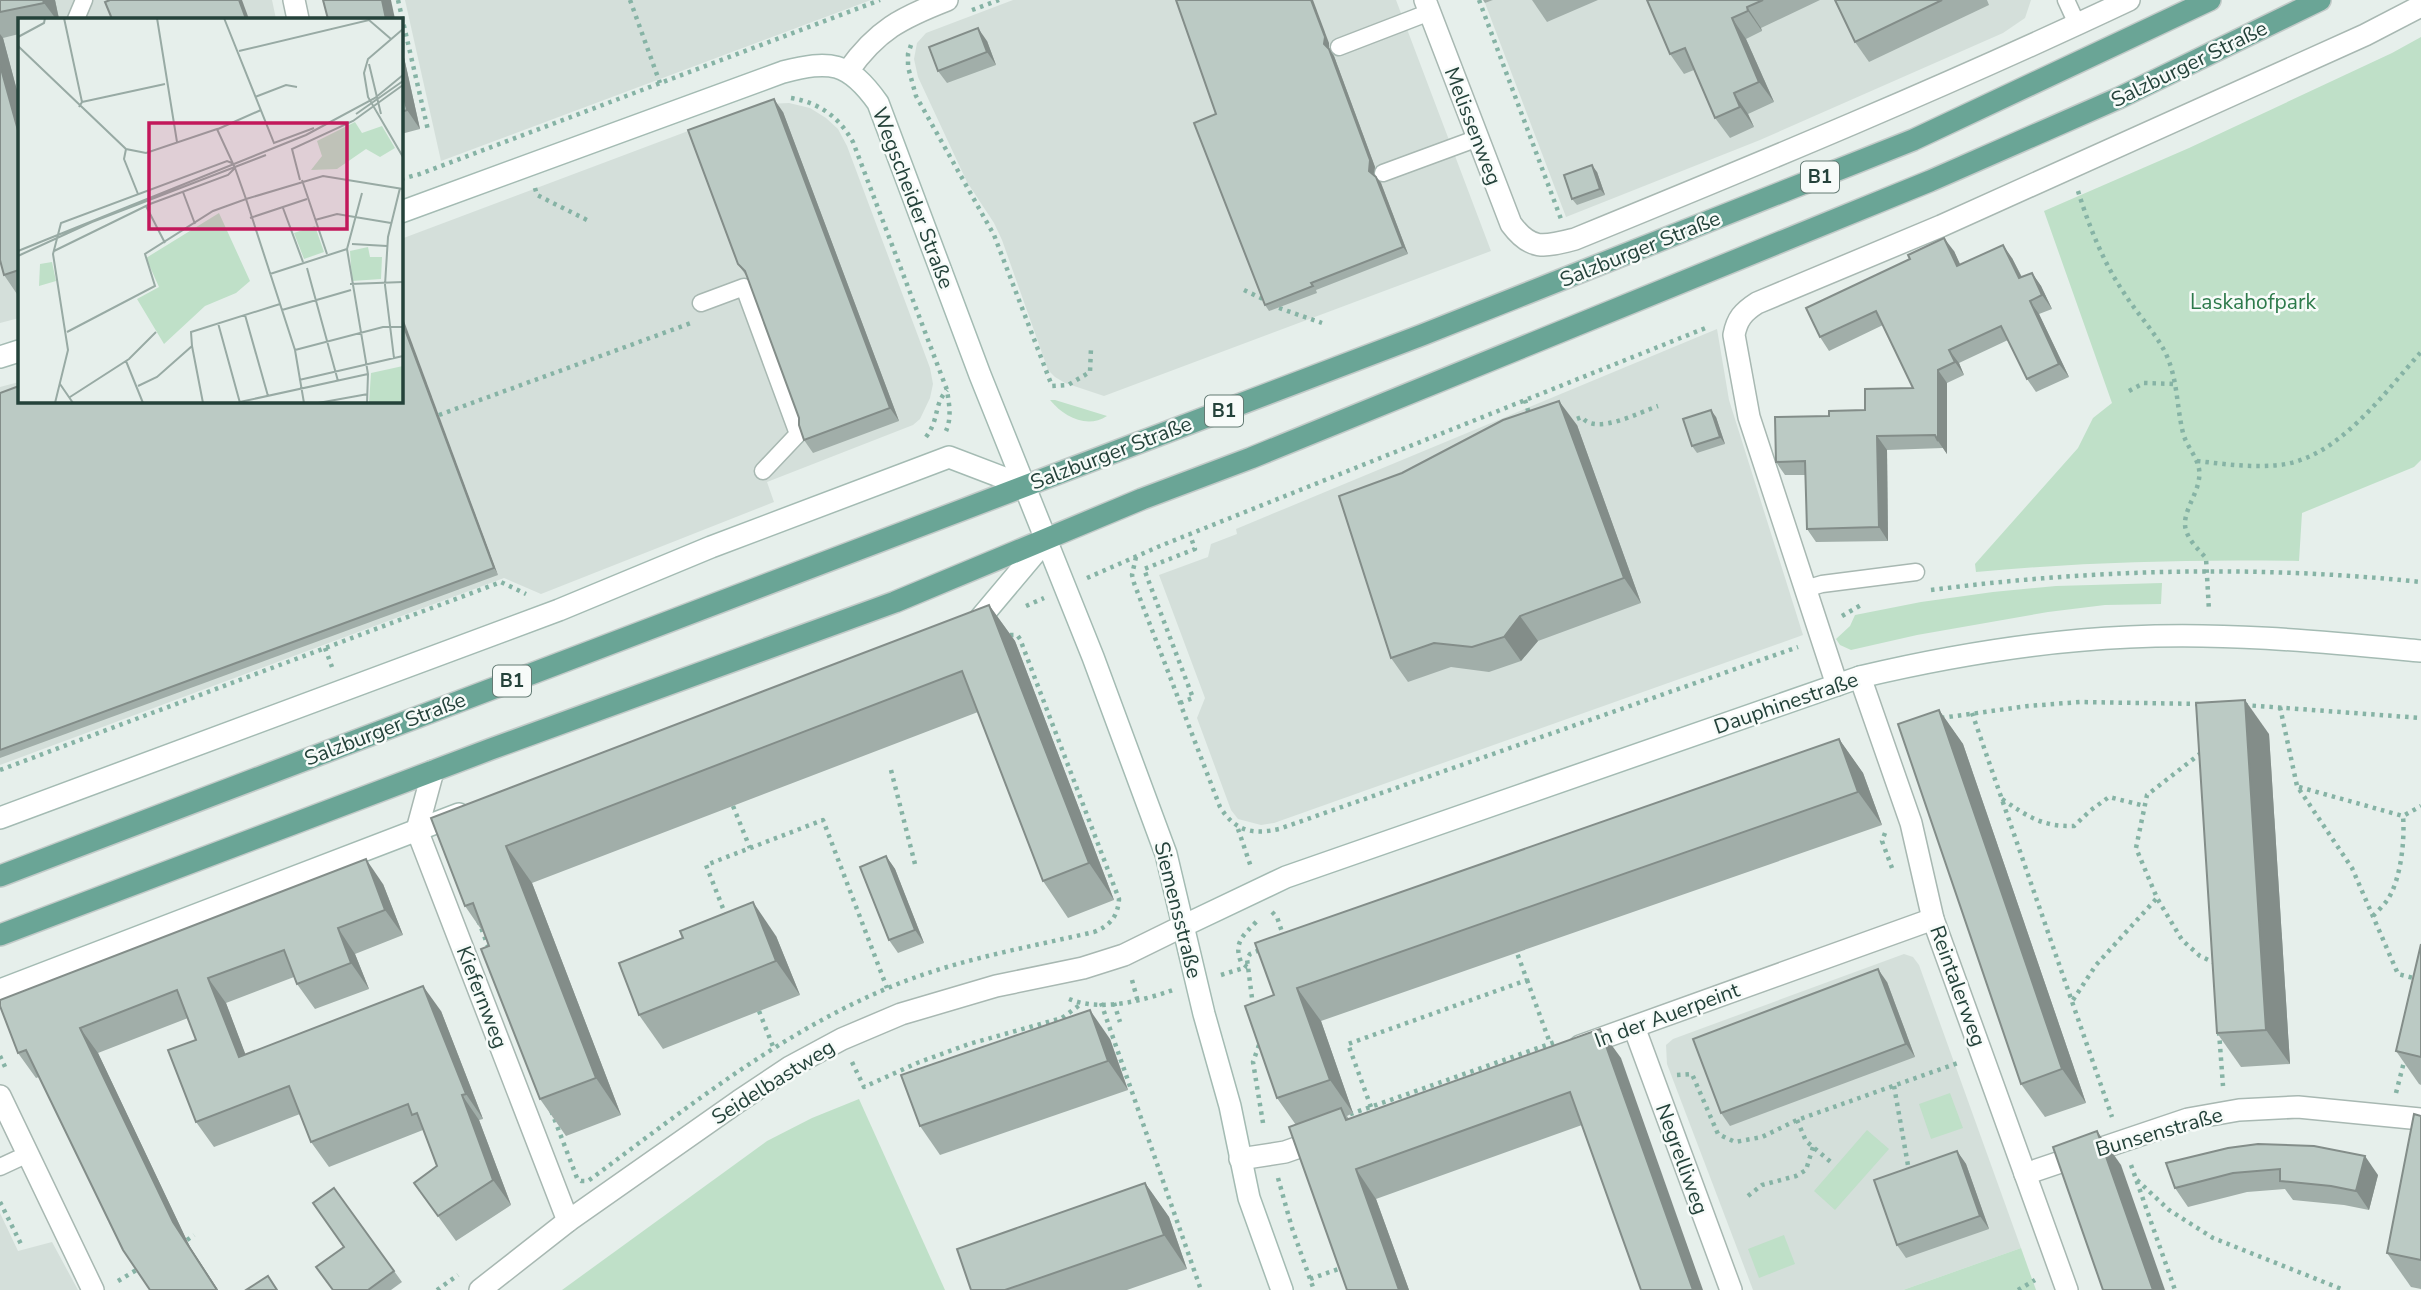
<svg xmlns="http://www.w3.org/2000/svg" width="2421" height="1290" font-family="'Nunito Sans',sans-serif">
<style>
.built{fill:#d4dfda}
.green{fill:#bfe0c8}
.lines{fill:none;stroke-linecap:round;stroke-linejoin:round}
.lane-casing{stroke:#a8b8b2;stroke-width:19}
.street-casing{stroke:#a8b8b2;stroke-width:24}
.secondary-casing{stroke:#a4bbb3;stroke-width:24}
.primary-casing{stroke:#c2cac8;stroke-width:24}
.path{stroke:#86b3a5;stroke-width:4.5;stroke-dasharray:3.5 5;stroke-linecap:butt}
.lane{stroke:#fff;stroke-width:16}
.street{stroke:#fff;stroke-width:21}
.secondary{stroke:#fff;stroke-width:21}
.primary{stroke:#6aa596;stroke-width:21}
.wall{fill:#a1aea9}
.shaded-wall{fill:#838d89}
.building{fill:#bbcac4;stroke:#838d89;stroke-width:2}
.labels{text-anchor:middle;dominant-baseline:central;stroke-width:5;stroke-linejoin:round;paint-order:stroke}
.shield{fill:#f7fbf9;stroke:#637a73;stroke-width:2}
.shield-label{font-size:19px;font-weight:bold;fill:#24423a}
.street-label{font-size:21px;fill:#24423a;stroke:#f7fbf9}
.park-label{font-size:21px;fill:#2d7a4b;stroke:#f7fbf9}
.inset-road{fill:none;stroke:#98aaa4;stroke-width:2}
.view{fill:#c2185b;fill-opacity:0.15;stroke:#c2185b;stroke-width:3.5}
.inset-edge{fill:none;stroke:#24423a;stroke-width:3.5}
</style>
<rect width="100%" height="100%" fill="#e6efeb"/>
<g class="built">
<path d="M0 0H272L276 19H19V318L0 323Z"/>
<path d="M405 0H871L441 161Z"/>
<path d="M1013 0H1396L1491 251 1104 396 1065 383 1055 377 1048 370 1002 240 994 223 967 182 918 77 914 59 917 43 926 33Z"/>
<path d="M1493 0H2031L2025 18 2003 33 1760 140 1566 217 1485 3Z"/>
<path d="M789 103 810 108 826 118 838 129 847 146 930 368 933 384 930 398 920 419 913 425 767 482 774 502 541 594 504 578 0 765V387L19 382V401H401V239L744 110 766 104Z"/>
<path d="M1717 329 1729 400 1803 635 1274 823 1261 825 1238 819 1231 810 1197 718 1205 698 1159 575 1208 557 1211 544 1237 534 1236 529Z"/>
<path d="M1904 954 1913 957 1919 965 2021 1248 1903 1290H1753L1667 1064 1666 1045 1673 1039Z"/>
<path d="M0 1213 18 1251 52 1242 78 1290H0Z"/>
</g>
<g class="green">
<path d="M2421 37V460L2414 467 2302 513 2299 561C2191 559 2084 562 1976 572L1975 564 2078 448 2093 418 2112 403 2044 211 2189 148 2392 53Z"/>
<path d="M1050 400H1055L1107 416C1087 429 1064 417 1050 400Z"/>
<path d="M2162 583 2161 604 2105 605 2048 612 1917 635 1851 650 1840 645 1836 639 1850 626 1855 615 1921 602 1993 592 2056 586Z"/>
<path d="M1950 1093 1963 1128 1931 1139 1919 1104Z"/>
<path d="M859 1099 945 1290H562L767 1141 812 1118Z"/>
<path d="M1867 1130 1889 1149 1835 1210 1814 1191Z"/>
<path d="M1784 1235 1795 1264 1759 1278 1748 1249Z"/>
<path d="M2021 1248 2036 1290H1903Z"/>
</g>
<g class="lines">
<defs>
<g id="lane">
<path d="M2066 0 2077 24"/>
<path d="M76 19 84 0"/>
<path d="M1339 47 1430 12"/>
<path d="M1383 173 1478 138"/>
<path d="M701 303 744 287 749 301 798 434 763 471"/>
<path d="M1805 589 1822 584 1916 572"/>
<path d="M0 1167 28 1154"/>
</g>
<g id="street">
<path d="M294 0 298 19"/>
<path d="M1425 0 1511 224C1531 251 1544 247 1575 239 1761 163 1947 86 2129 0"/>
<path d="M848 71C877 30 901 18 947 0"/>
<path d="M1860 677 1911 823 1933 919 2067 1290"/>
<path d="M1837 685 1749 417 1734 335C1737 319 1743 312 1757 303L1941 226 2365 35 2421 6"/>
<path d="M433 771 417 830 568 1221"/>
<path d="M1634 1027 1731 1290"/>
<path d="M1580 1046 1933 919"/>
<path d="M0 1096 93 1290"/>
<path d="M1240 1159 1285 1152 1322 1139"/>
<path d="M2025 1174 2188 1119 2239 1110 2298 1107 2421 1119"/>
<path d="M480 1290 568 1221 739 1101 790 1067 842 1039 901 1014 996 986 1083 968 1124 955 1183 926"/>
</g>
<g id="secondary">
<path d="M401 212 783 72C830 60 848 61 878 103L980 375 1093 657 1166 854 1204 1014 1230 1106 1249 1198 1282 1290"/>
<path d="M0 357 19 351"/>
<path d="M972 628 1046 540"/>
<path d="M0 818 559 610 711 547 949 457 1025 486"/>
<path d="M1183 926 1286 877 1860 677C1949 656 2038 641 2129 637 2226 632 2324 642 2421 651"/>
<path d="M0 990 459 814"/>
</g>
<g id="primary">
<path d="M0 876 1422 335 1913 140 2210 0"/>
<path d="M0 935 491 749 895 602 1142 499 1251 458 1930 181 2119 98 2320 0"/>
</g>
</defs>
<use href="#lane" class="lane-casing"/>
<use href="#street" class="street-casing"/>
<use href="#secondary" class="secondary-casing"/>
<use href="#primary" class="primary-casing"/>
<g class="path">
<path d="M398 0 428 130"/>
<path d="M630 0 660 83"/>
<path d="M1479 0 1561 219"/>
<path d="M972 10 999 0"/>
<path d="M911 45 908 54V67L916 96 994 235 1052 386 1068 385 1090 372 1091 348"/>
<path d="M791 98C820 103 839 117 853 142L947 390C949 404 952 417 946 431"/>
<path d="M401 179 420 174 880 0"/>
<path d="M535 188 537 195 591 222"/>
<path d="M2078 191C2089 226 2103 262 2124 293 2136 312 2153 330 2164 350 2178 377 2176 404 2183 433 2186 444 2193 452 2197 462 2208 488 2177 511 2187 533 2191 543 2199 550 2206 558L2209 611"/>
<path d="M1244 290 1265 300"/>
<path d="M1279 308 1322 323"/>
<path d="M2129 391 2144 383 2176 384"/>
<path d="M1525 400 1530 417"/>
<path d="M439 415 691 323"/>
<path d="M1569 422 1582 417C1595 436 1640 412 1658 406"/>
<path d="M926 437C940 418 933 406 947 390"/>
<path d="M2197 461C2224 464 2252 468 2279 465 2338 459 2384 393 2421 352"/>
<path d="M1136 557 1132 575 1134 583 1220 807C1235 831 1252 835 1279 829L1798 647"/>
<path d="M1087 578 1160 546 1708 327"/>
<path d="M1931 590C2093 569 2258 565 2421 582"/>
<path d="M1026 606 1044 598"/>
<path d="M1842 616 1861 605"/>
<path d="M1010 635H1017L1020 639 1119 899C1118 916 1110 926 1094 932 1025 948 954 960 888 988 778 1034 683 1111 588 1181H581L577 1178 452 852 453 844 459 833 564 794 637 779Z"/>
<path d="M325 648 332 667"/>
<path d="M1180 703 1193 698 1144 569 1195 549 1190 535"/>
<path d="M2244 705 2421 718"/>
<path d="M2280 707 2297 786 2352 868 2398 974 2421 980"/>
<path d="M1972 713 2112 1117"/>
<path d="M1941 718 2028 706 2080 702 2201 704"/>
<path d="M2201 753 2147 795 2136 848 2157 898 2182 940 2200 956 2215 963"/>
<path d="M0 770 501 582 526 594"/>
<path d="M891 770 916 868"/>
<path d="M2299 787 2403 816 2421 806"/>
<path d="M2002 799C2027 816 2042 827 2074 826L2091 810 2109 797 2145 806"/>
<path d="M733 806 750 848"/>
<path d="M1238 829 1251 867"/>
<path d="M1885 833 1882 841 1892 868"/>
<path d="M1272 912 1277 917 1284 938"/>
<path d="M726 916 706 865 823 820 887 988"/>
<path d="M2373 916C2378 911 2384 905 2388 899 2401 879 2405 839 2403 816"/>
<path d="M1247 967 1241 962C1233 942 1244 935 1257 921"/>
<path d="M1221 975 1247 967"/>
<path d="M1132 980 1138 1002"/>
<path d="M1527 980 1550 1043"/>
<path d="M1069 999C1101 1012 1141 1001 1173 990"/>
<path d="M2073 1000 2096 965 2157 898"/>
<path d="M1101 1003 1201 1290"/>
<path d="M1114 1003 1120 1022"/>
<path d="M1253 1006 1247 959 1250 954 1260 950"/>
<path d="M759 1011 774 1049"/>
<path d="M2219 1032 2223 1086"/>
<path d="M1259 1045 1253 1062 1263 1123"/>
<path d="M0 1056 7 1071"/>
<path d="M852 1062 864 1087 917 1063 969 1044 1062 1018 1081 1004"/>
<path d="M1677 1075 1692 1074 1718 1134 1735 1142 1762 1137 1797 1120 1958 1063"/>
<path d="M1894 1086 1909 1171"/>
<path d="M2396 1093 2405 1058"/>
<path d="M1371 1107 1348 1044 1527 980 1517 953"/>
<path d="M1342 1117 1555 1042"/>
<path d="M1797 1120 1806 1141 1832 1163"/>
<path d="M2131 1165 2175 1290"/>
<path d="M1278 1178 1292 1228 1314 1290"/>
<path d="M2137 1180 2169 1210 2213 1238 2344 1290"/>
<path d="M1748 1196 1762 1185 1796 1176 1806 1170 1813 1147"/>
<path d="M0 1202 22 1246"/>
<path d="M187 1240 194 1235"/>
<path d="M1310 1279 1344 1267"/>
<path d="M118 1281 138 1269"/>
<path d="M437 1290 458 1275"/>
<path d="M2018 1290 2035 1280"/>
</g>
<use href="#lane" class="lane"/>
<use href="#street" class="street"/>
<use href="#secondary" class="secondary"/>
<use href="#primary" class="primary"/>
</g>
<g class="wall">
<path d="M0 0H55L59 19H19V34L3 38 19 98V297L4 275 0 260Z"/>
<path d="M1483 0H1493L1485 3Z"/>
<path d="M1532 0H1598L1547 22Z"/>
<path d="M1647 0H1820L1761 28 1762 31 1746 39 1774 102 1748 114 1754 127 1730 138 1715 118 1694 70 1684 74 1670 54Z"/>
<path d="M1835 0H1987L1989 5 1869 62 1855 42Z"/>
<path d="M987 41 996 65 947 83 938 71Z"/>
<path d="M1329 43V49L1334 56 1375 167 1374 175 1381 183 1408 254 1316 290 1317 293 1269 311 1265 305 1216 114Z"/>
<path d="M401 44 420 129 401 134Z"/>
<path d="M783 112 899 421 813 453 804 440 799 418 747 277 738 264Z"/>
<path d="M1597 172 1605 195 1577 205 1572 199Z"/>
<path d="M1954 251 1960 265 2012 258 2022 277 2032 273 2041 286 2052 309 2039 314 2069 377 2036 392 2027 379 2008 340 1959 363 1964 375 1947 383V454L1943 448 1887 450 1888 541 1816 542 1807 529 1806 475H1785L1776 462 1829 416 1865 410 1913 388 1883 325 1829 351 1820 337Z"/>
<path d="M0 393 401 401 498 575 0 758Z"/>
<path d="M1716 417 1725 444 1697 453 1692 446Z"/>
<path d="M1577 425 1641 603 1538 641 1521 661 1489 672 1451 667 1408 682 1391 658Z"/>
<path d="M989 605 1015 641 1114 900 1068 918 1043 881 978 712 532 883 621 1115 566 1136 540 1099 485 935 465 906 431 818Z"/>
<path d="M1939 710 1963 744 2086 1103 2045 1117 2021 1084Z"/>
<path d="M2269 734 2290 1064 2241 1067 2217 1033Z"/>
<path d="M1839 739 1863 773 1882 825 1321 1021 1353 1113 1347 1116 1349 1119 1621 1058 1582 1125 1376 1199 1409 1290H1347L1296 1125 1277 1098 1274 995Z"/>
<path d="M886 856 895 869 924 943 898 953 889 940Z"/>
<path d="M383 884 403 935 355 954 369 989 315 1009 297 984 294 977 226 1003 245 1054 441 1011 483 1119 479 1120 511 1205 456 1241 414 1183 437 1166 423 1130 329 1167 311 1142 300 1114 214 1147 196 1122V1040L188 1018 98 1053 190 1247 218 1290H150L39 1077 36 1078 18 1053Z"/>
<path d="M776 936 800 995 663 1049 639 1015Z"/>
<path d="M2421 944V1085L2419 1084 2396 1051Z"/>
<path d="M1887 982 1915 1057 1730 1126 1721 1113Z"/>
<path d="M1110 1039 1128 1090 940 1155 920 1126Z"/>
<path d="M2421 1116V1289L2411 1287 2387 1253Z"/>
<path d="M1957 1151 1966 1164 1989 1229 1906 1258 1897 1245Z"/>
<path d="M2166 1163 2378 1175 2369 1210 2344 1205 2293 1200 2285 1189 2247 1192 2188 1207 2175 1188Z"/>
<path d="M1145 1183 1169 1217 1187 1269 1127 1290H971Z"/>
<path d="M334 1188 402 1282 391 1290H333L344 1247Z"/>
</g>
<g class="shaded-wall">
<path d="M43 0H55L59 19H56L44 3Z"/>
<path d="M239 0H242L249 19H246Z"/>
<path d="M382 0H391L395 19H386Z"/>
<path d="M1311 0H1313L1329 43V50L1324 44Z"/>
<path d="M1747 7 1761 28 1762 31 1748 11Z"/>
<path d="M1732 18 1746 39 1774 102 1759 82Z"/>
<path d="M978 28 987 41 996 65 987 52Z"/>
<path d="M0 34 3 38 19 98V134L0 65Z"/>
<path d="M401 44 420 129 407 110 401 83Z"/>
<path d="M1329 49 1334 56 1375 167 1373 177 1369 171Z"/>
<path d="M1734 93 1748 114 1754 127 1740 107Z"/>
<path d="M774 99 783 112 899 421 890 408Z"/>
<path d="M1592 165 1597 172 1605 195 1600 189Z"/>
<path d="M1376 177 1381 183 1408 254 1403 247Z"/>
<path d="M1944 238 1954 251 1967 279 1957 266Z"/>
<path d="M2003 245 2012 258 2029 292 2019 278Z"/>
<path d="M2032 273 2041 286 2052 309 2042 295Z"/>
<path d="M2030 301 2039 314 2069 377 2059 364Z"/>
<path d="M401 313 498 575 494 568 401 319Z"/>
<path d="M1949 350 1959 363 1964 375 1955 362Z"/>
<path d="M1938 370 1947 383V454L1938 441Z"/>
<path d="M1559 401 1577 425 1641 603 1624 578Z"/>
<path d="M1711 410 1716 417 1725 444 1720 437Z"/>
<path d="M1877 436 1887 450 1888 541 1879 527Z"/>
<path d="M989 605 1015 641 1114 900 1089 863Z"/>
<path d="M1520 616 1538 641 1521 661 1504 637Z"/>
<path d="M2245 700 2269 734 2290 1064 2266 1030Z"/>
<path d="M1939 710 1963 744 2086 1103 2062 1069Z"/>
<path d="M1839 739 1863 773 1882 825 1858 792Z"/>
<path d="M506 846 532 883 621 1115 596 1078Z"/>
<path d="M886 856 895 869 924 943 915 930Z"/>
<path d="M366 859 383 884 403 935 385 910Z"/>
<path d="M753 902 776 936 800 995 776 961Z"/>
<path d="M338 928 355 954 369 989 351 963Z"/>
<path d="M1878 969 1887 982 1915 1057 1906 1044Z"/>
<path d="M208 978 226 1003 256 1082 239 1057Z"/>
<path d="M423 986 441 1011 483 1119 466 1094Z"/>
<path d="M1297 988 1321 1021 1353 1113 1330 1080Z"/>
<path d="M1090 1010 1110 1039 1128 1090 1108 1061Z"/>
<path d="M80 1028 98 1053 190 1247 218 1290H217L173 1222Z"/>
<path d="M1600 1029 1621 1058 1703 1290H1693Z"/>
<path d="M462 1095 479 1120 511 1205 493 1180Z"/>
<path d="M2097 1131 2121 1165 2165 1290H2153Z"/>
<path d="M1957 1151 1966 1164 1989 1229 1980 1216Z"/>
<path d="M2365 1156 2378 1175 2369 1210 2356 1191Z"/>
<path d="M1356 1169 1376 1199 1409 1290H1399Z"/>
<path d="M1145 1183 1169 1217 1187 1269 1164 1235Z"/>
</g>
<g class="building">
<path d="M0 0H43L44 3 0 12Z"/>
<path d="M110 0H239L246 19H112L105 2Z"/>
<path d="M323 0H382L386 19H328Z"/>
<path d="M1176 0H1311L1325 37 1324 44 1329 49 1370 160 1369 171 1376 177 1403 247 1311 283 1313 286 1265 305 1194 123 1216 114Z"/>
<path d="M1647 0H1763L1747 7 1748 11 1732 18 1759 82 1734 93 1740 107 1715 118 1685 48 1670 54Z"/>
<path d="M1835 0H1942L1855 42Z"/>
<path d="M978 28 987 52 938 71 929 47Z"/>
<path d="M0 65 19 134V270L4 275 0 260Z"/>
<path d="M401 83 407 110 401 112Z"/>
<path d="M774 99 890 408 804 440 799 425V418L745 271 738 264 688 130Z"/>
<path d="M1592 165 1600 189 1572 199 1564 175Z"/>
<path d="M1944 238 1957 266 2003 245 2019 278 2032 273 2042 295 2030 301 2059 364 2027 379 2001 326 1949 350 1955 362 1938 370V441L1935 435 1877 436 1879 527 1807 529 1805 461 1776 462 1775 417 1829 416V411L1865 410V389L1913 388 1876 311 1820 337 1806 308 1910 259 1908 255Z"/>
<path d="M401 319 494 568 0 750V393L19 386V401H401Z"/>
<path d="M1559 401 1624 578 1520 616 1504 637 1472 647 1434 643 1391 658 1339 496 1402 473 1503 420Z"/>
<path d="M1711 410 1720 437 1692 446 1683 419Z"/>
<path d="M989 605 1089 863 1043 881 962 671 506 846 596 1078 540 1099 481 949 489 946 473 903 465 906 431 818Z"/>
<path d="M2245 700 2266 1030 2217 1033 2196 703Z"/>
<path d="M1939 710 2062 1069 2021 1084 1898 724Z"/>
<path d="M1839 739 1858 792 1297 988 1330 1080 1277 1098 1245 1006 1274 995 1255 943Z"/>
<path d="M886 856 915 930 889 940 860 867Z"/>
<path d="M366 859 385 910 338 928 351 963 297 984 284 950 208 978 239 1057 423 986 466 1094 462 1095 493 1180 438 1216 414 1183 437 1166 417 1113 412 1115 408 1104 311 1142 289 1086 196 1122 168 1050 196 1040 177 990 80 1028 173 1222 217 1290H150L123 1250 26 1050 18 1053 0 1006V1000Z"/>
<path d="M753 902 776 961 639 1015 619 963 683 938 680 931Z"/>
<path d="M2421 944V1057L2396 1051Z"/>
<path d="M1878 969 1906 1044 1721 1113 1693 1039Z"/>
<path d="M1090 1010 1108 1061 920 1126 901 1075Z"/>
<path d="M1600 1029 1693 1290H1641L1570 1092 1356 1169 1399 1290H1347L1289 1127 1341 1108 1346 1120Z"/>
<path d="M2414 1114 2421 1116V1260L2387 1253Z"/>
<path d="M2097 1131 2153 1290H2103L2053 1147Z"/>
<path d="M2258 1144 2314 1146 2365 1156 2356 1191 2331 1186 2280 1181V1169L2233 1173 2175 1188 2166 1163 2228 1148Z"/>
<path d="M1957 1151 1980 1216 1897 1245 1874 1180Z"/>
<path d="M1145 1183 1164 1235 1005 1290H971L957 1249Z"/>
<path d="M334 1188 394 1271 368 1290H333L316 1267 344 1247 313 1203Z"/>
<path d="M268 1276 277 1290H246Z"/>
</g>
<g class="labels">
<g class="shield">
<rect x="1801" y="161.5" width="38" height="31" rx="5"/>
<rect x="1205" y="395.5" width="38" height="31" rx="5"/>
<rect x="493" y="665.5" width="38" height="31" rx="5"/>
</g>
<g class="shield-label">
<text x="1820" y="177">B1</text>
<text x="1224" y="411">B1</text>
<text x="512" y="681">B1</text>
</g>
<g class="street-label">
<text transform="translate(2189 64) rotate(-26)">Salzburger Straße</text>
<text transform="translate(1473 126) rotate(69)">Melissenweg</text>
<text transform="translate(913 198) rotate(69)">Wegscheider Straße</text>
<text transform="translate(1640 249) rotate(-22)">Salzburger Straße</text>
<text transform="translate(1111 453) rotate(-21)">Salzburger Straße</text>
<text transform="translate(1786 703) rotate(-19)">Dauphinestraße</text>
<text transform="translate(385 729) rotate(-21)">Salzburger Straße</text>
<text transform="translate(1178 910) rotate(76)">Siemensstraße</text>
<text transform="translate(1958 986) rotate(70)">Reintalerweg</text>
<text transform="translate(482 997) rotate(69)">Kiefernweg</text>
<text transform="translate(1667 1015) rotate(-20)">In der Auerpeint</text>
<text transform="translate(773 1082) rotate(-32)">Seidelbastweg</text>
<text transform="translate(2159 1132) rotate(-16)">Bunsenstraße</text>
<text transform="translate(1682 1159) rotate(70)">Negrelliweg</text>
</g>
<g class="park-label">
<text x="2253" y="302">Laskahofpark</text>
</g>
</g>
<g transform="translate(18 18)">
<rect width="385" height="385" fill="#e6efeb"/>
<path d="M337 104 344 115 364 108 377 130 362 139 348 131 319 151 293 152 304 138 299 123ZM201 195 232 263 218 275 187 288 146 326 119 281 141 269 128 240ZM297 208 306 234 286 241 276 215ZM350 229 352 239H364L363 261 334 263 332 233ZM34 244 38 263 21 268 22 246ZM385 348V385H351L353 355Z" fill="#bfe0c8"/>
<path class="inset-road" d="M46 0 64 84 61 89M139 0 159 124M206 0 256 125 296 110M385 11 350 41 346 55 350 79 385 139M0 19 26 5 27 0M0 28 108 131 128 135 199 111 217 150 210 157 132 186 36 233M221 33 351 2 373 21M351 46 363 96M237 79 268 67 279 69M64 84 147 66M338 96 385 63M200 111 243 92M108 131 106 141 120 176M217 150 228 181 305 158 385 171M282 162 274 131 335 103 385 67M284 162 309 236M165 174 177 206M128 188 147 225M265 190 285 244M232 200 289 181M297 202 319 196 373 205M334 226 369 228M329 231 350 356 349 385M329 231 344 175M0 233 288 117 357 80 385 57M0 238 74 204 248 137M289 250 320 363M252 256 329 231M332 266 385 264M264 292 333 272M227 297 250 378M200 305 222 385M49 314 137 268 127 236 195 193 228 181 277 332 286 385M174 328 185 385M277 332 365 309H385M376 340 367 267 370 219 382 170M108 343 125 385M281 362 385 338M42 366 55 385M120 368 139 359 174 328 173 314 262 286M52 379 111 341 138 314M37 385 50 332 35 236 43 205 209 143 214 145M217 385 350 356M300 385 350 376"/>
<path class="view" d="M131 105H329V211H131Z"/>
<rect width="385" height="385" class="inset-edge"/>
</g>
</svg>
